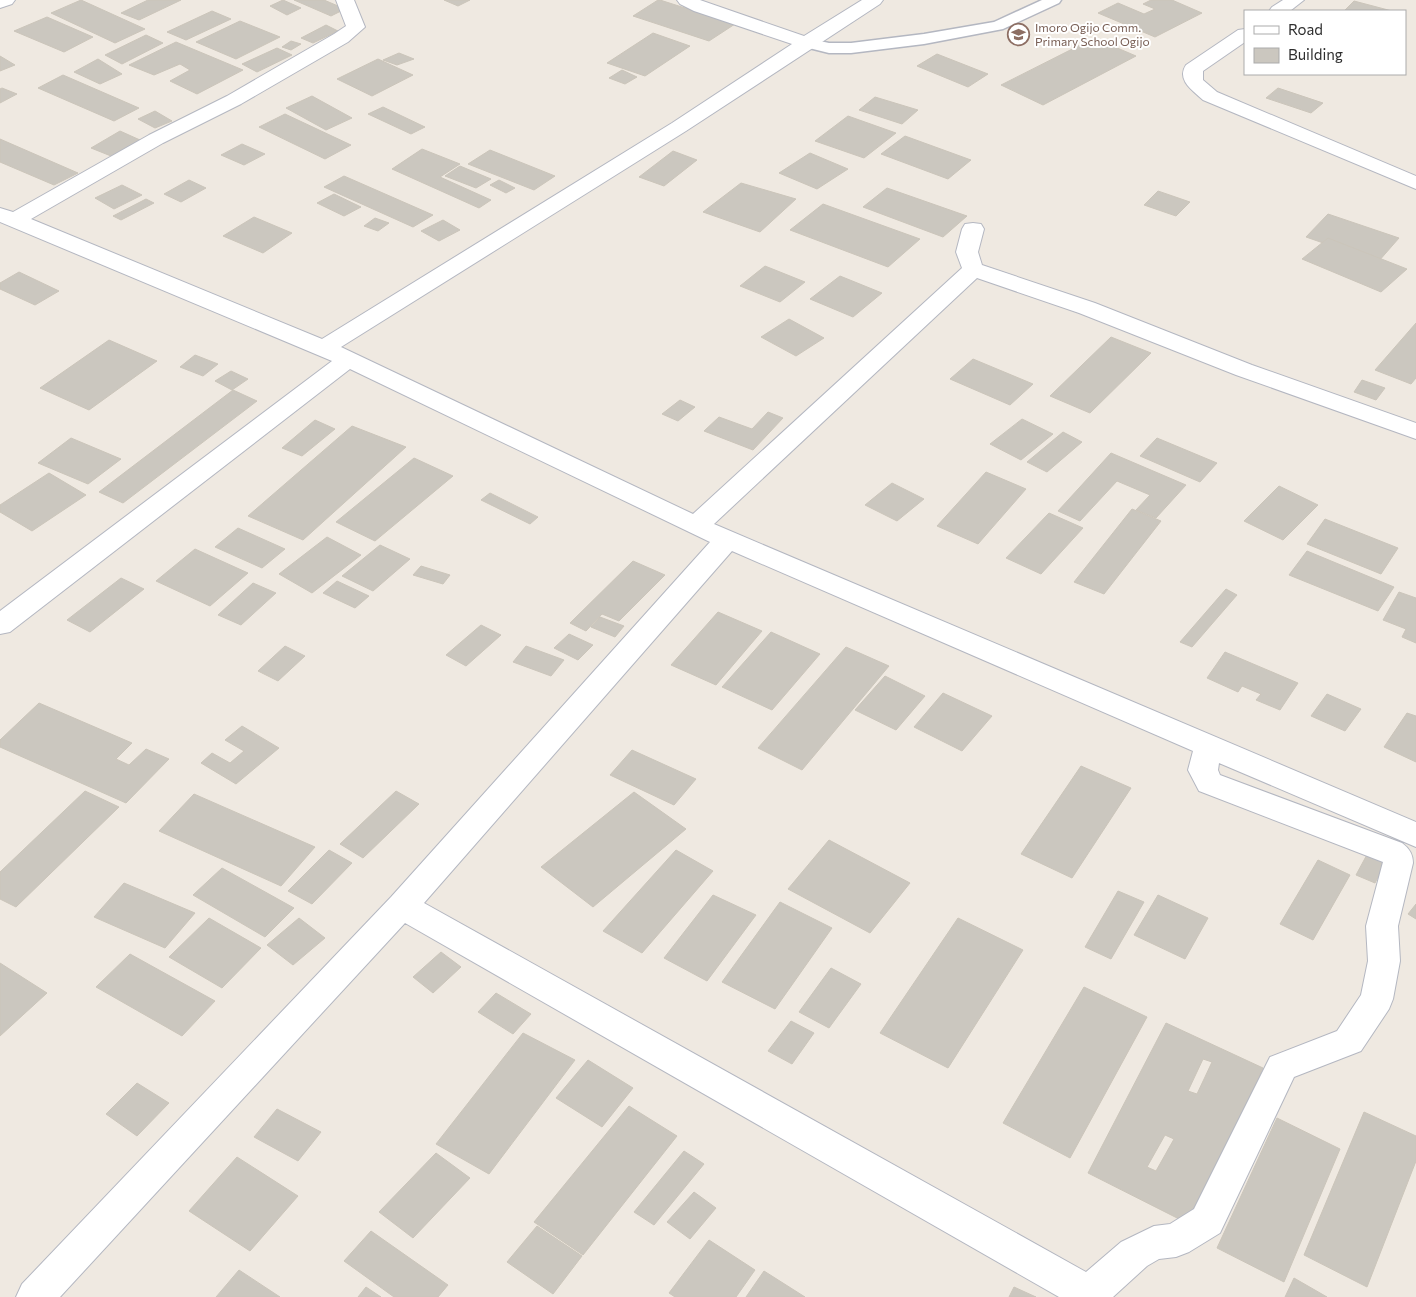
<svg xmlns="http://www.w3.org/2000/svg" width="1416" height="1297" font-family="Commissioner,sans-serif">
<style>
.building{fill:#cbc7bf;stroke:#cbc5ba;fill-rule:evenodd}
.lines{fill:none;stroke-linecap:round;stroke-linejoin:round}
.service-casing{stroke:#b4b7c1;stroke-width:3}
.minor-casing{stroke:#b4b7c1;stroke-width:2}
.service{fill:#fff;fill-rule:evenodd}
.minor{fill:#fff;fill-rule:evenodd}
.labels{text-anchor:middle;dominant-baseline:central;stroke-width:4;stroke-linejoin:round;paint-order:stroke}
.far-education-label{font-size:12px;fill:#785e54;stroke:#fff;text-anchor:start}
</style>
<rect width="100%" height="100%" fill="#efe9e1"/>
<g class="building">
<path d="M81 0 145 29 115 43 51 13Z"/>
<path d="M148 0H181L139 20 121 13Z"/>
<path d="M283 0 301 8 287 15 270 6Z"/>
<path d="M294 0H324L345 9 331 16Z"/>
<path d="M444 0H470L458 6Z"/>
<path d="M658 0H660L735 24 709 41 633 16Z"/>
<path d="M1151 0H1172L1202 13 1155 37 1098 13 1118 3 1144 14 1155 9 1143 4Z"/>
<path d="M1354 1 1392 11H1344Z"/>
<path d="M212 11 231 19 186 40 167 32Z"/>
<path d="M47 17 93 37 64 52 14 31Z"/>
<path d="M240 21 280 37 236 59 196 42Z"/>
<path d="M326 25 338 31 313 43 301 38Z"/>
<path d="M653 33 690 46 645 76 607 63Z"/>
<path d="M146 35 163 43 122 64 105 55Z"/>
<path d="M1094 38 1136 56 1043 105 1001 85Z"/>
<path d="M291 41 301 44 291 50 282 47Z"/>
<path d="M176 42 243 70 197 94 170 81 190 70 180 64 154 75 129 65Z"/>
<path d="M277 48 292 55 257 72 242 64Z"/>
<path d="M399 53 414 59 397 65 383 60Z"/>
<path d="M937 54 988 74 968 87 917 66Z"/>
<path d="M0 56 15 65 0 71Z"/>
<path d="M98 59 122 74 100 84 74 72Z"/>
<path d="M378 59 413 75 372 96 337 79Z"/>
<path d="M622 70 637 77 625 84 609 78Z"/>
<path d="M63 75 139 108 114 121 38 88Z"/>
<path d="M2 88 17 94 0 103V89Z"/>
<path d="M1278 88 1323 103 1311 113 1266 98Z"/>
<path d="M312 96 352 118 326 130 286 108Z"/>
<path d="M875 97 918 110 902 124 859 110Z"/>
<path d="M383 107 425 127 411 134 368 114Z"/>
<path d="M155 111 172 121 155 128 138 119Z"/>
<path d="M285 114 351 145 325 159 259 127Z"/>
<path d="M848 116 896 133 864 158 815 141Z"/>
<path d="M120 131 140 140 111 156 91 148Z"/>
<path d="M905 136 971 160 948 179 881 154Z"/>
<path d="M0 139 78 173 54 185 0 162Z"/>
<path d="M242 144 265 154 244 165 221 155Z"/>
<path d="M422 149 460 164 440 177 491 200 479 208 392 169Z"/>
<path d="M490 150 555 176 534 190 468 164Z"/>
<path d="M673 151 697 160 664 186 639 177Z"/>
<path d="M810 153 848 169 817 189 779 173Z"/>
<path d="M460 166 491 179 476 188 445 176Z"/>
<path d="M344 176 433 215 413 227 324 187Z"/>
<path d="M189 180 206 188 181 202 164 194Z"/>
<path d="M499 180 515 188 506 193 490 185Z"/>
<path d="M741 183 796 199 760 232 703 212Z"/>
<path d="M122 185 142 195 114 209 95 198Z"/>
<path d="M887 188 967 216 943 237 863 207Z"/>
<path d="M1158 191 1190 202 1176 216 1144 205Z"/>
<path d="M334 194 361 207 344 216 317 203Z"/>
<path d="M146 199 154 203 121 220 113 216Z"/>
<path d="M823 204 920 239 888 267 790 230Z"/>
<path d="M1328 214 1399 238 1378 262 1306 237Z"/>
<path d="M254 217 292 233 263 253 223 236Z"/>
<path d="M375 218 389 223 378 231 364 226Z"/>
<path d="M443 220 460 230 439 241 421 231Z"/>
<path d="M1328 238 1407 269 1381 292 1302 259Z"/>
<path d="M765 266 805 282 780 302 740 286Z"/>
<path d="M19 272 59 291 35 305 0 289V283Z"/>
<path d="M840 276 882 293 853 317 810 299Z"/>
<path d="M789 319 824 338 796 356 761 337Z"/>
<path d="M1416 323V378L1411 384 1375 370Z"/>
<path d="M1111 337 1151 353 1090 413 1050 396Z"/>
<path d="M109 340 157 361 89 410 40 388Z"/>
<path d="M195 355 218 364 203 376 180 367Z"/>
<path d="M973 359 1033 384 1010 405 950 379Z"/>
<path d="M231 371 248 379 232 390 215 381Z"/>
<path d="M1362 380 1385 388 1376 400 1354 392Z"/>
<path d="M233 390 257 401 123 503 99 492Z"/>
<path d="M680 400 695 407 678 421 662 414Z"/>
<path d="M768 412 783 418 753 450 704 431 719 417 752 429Z"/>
<path d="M1022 419 1053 434 1021 460 990 444Z"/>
<path d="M315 420 335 429 302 456 282 448Z"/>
<path d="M352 426 406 447 303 540 248 516Z"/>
<path d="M1063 432 1082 442 1047 472 1027 462Z"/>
<path d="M71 438 121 459 88 484 38 463Z"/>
<path d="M1157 438 1217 463 1200 482 1140 456Z"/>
<path d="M1111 453 1186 485 1156 518 1136 510 1150 495 1117 481 1080 521 1058 511Z"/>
<path d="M414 458 453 476 375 541 336 522Z"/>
<path d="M986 472 1026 489 978 544 937 526Z"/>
<path d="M49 473 86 495 32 531 0 512V505Z"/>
<path d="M892 483 924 499 897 521 865 505Z"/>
<path d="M1279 486 1318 505 1283 540 1244 521Z"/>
<path d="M490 493 538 517 530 524 481 500Z"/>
<path d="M1132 509 1161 521 1104 594 1074 582Z"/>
<path d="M1049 513 1083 528 1041 574 1006 558Z"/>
<path d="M1325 519 1398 548 1381 574 1307 544Z"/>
<path d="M238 528 285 549 262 568 215 547Z"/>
<path d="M327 537 361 555 312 593 279 574Z"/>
<path d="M380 545 410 559 373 591 342 576Z"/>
<path d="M195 549 248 573 210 606 156 581Z"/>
<path d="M1307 551 1394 587 1378 611 1289 575Z"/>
<path d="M633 561 665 575 619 621 602 614 586 631 570 623Z"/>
<path d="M421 566 450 575 443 584 413 575Z"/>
<path d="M121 578 144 589 90 632 67 620Z"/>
<path d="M337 581 369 596 355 608 323 593Z"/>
<path d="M253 583 276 593 241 625 218 615Z"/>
<path d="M1226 589 1237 595 1192 647 1180 642Z"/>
<path d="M1399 592 1416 598V643L1402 637 1406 629 1383 620Z"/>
<path d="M718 612 762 631 716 685 671 665Z"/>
<path d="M600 617 624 626 615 637 591 627Z"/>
<path d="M481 625 501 635 466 666 446 655Z"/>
<path d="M771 632 820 654 772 710 722 687Z"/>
<path d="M569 634 593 645 578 660 554 648Z"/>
<path d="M285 646 305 656 278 681 258 671Z"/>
<path d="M526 646 564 660 551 676 513 662Z"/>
<path d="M846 647 889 666 802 770 758 748Z"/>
<path d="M1225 652 1298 683 1280 710 1256 700 1261 694 1242 686 1238 692 1207 678Z"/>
<path d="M885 676 925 696 896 730 855 710Z"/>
<path d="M943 693 992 716 962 751 914 727Z"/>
<path d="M1327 694 1361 709 1345 731 1311 716Z"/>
<path d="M39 703 132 743 116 759 129 765 146 749 169 759 126 803 0 747V740Z"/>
<path d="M1407 713 1416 716V762L1384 747Z"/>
<path d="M242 726 279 748 236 784 201 763 212 753 230 763 244 751 225 740Z"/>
<path d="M632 750 696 779 674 805 610 775Z"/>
<path d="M1081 766 1131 788 1072 878 1021 854Z"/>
<path d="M85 791 119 807 16 907 0 899V872Z"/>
<path d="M396 791 419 804 363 858 340 844Z"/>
<path d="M634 792 686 829 593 907 541 867Z"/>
<path d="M194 794 315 847 281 886 159 831Z"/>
<path d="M829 840 910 883 870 933 788 889Z"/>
<path d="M1370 849 1388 857 1375 883 1356 875Z"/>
<path d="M329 850 352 863 312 904 288 891Z"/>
<path d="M676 850 713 871 642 953 603 931Z"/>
<path d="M1318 860 1350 875 1313 940 1280 924Z"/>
<path d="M222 868 294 908 265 937 193 895Z"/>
<path d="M124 883 195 913 165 948 94 917Z"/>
<path d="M1118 891 1144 902 1111 959 1085 947Z"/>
<path d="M713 895 756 915 707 981 664 958Z"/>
<path d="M1158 895 1208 918 1185 959 1134 935Z"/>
<path d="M780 902 832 928 775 1009 722 982Z"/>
<path d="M1416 904V919L1408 914Z"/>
<path d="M209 918 261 948 222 988 169 957Z"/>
<path d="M299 918 325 938 293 965 267 945Z"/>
<path d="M958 918 1023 950 948 1068 880 1033Z"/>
<path d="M441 952 461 967 433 993 413 977Z"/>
<path d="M130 954 215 1001 182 1036 96 987Z"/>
<path d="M0 963 47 993 0 1036Z"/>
<path d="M831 968 861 984 829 1028 799 1012Z"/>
<path d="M1084 987 1147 1017 1070 1158 1003 1123Z"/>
<path d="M496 993 531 1014 513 1034 478 1012Z"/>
<path d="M791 1021 814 1033 792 1064 768 1051Z"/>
<path d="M1166 1023 1263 1068 1191 1225 1088 1173ZM1203 1059 1212 1062 1197 1094 1188 1091ZM1165 1135 1174 1139 1156 1171 1147 1167Z"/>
<path d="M523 1033 575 1060 489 1174 436 1144Z"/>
<path d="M588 1060 633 1088 602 1127 556 1098Z"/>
<path d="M137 1083 169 1103 137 1136 106 1114Z"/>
<path d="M629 1106 677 1136 583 1255 534 1222Z"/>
<path d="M277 1109 321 1132 298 1161 254 1137Z"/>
<path d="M1364 1112 1416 1136V1161L1367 1287 1304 1255Z"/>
<path d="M1277 1118 1340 1149 1284 1282 1217 1248Z"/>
<path d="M684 1151 704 1164 654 1225 634 1212Z"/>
<path d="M436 1153 470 1178 413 1238 379 1212Z"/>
<path d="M237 1157 298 1196 250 1251 189 1211Z"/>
<path d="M694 1192 716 1208 690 1239 667 1222Z"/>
<path d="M537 1226 582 1256 553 1294 507 1262Z"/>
<path d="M371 1231 448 1285 438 1297H394L344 1261Z"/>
<path d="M709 1240 755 1270 736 1297H675L669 1293Z"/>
<path d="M239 1270 280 1297H216Z"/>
<path d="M764 1271 805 1297H746Z"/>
<path d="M1294 1278 1327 1297H1285Z"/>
<path d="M366 1287 381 1297H358Z"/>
<path d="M1014 1287 1036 1297H1009Z"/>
</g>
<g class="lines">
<defs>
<path id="service" d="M1042 0H1061L1059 3 1003 29 924 44 851 53H829L801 46 798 43 801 40 806 38 829 43H851L924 34 994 22Z"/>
<g id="minor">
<path d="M0 0H15L12 4 0 8Z"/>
<path d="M336 0H354L365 27 348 42 241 104 163 143 31 219 322 339 672 123 792 44 694 11 680 4 677 0H700L804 36 862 0H883L880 4 686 131 341 347 693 514 962 268 956 252 962 229 965 224 973 223 981 224 984 229 978 252 982 265 1095 303 1252 365 1416 423V439L1236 375 1079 313 977 278 714 524 1416 822V847L1219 763 1218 770 1220 775 1402 843C1409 848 1413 854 1413 863L1398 926 1400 961 1393 999 1389 1009 1361 1051 1294 1077 1220 1233 1189 1252 1176 1257 1159 1259 1147 1266 1113 1297H1059L405 923 60 1297H16L22 1284 391 897 710 542 350 369 10 632 0 634V611L332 361 0 222V208L13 212 149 135 227 96 334 34 346 26ZM732 551 1193 751 1188 770 1199 791 1383 862 1366 926 1368 961 1361 995 1337 1031 1270 1057 1194 1209 1170 1224 1154 1226 1121 1242 1086 1272 424 903Z"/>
<path d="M1283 0H1304L1290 11H1269L1272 7Z"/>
<path d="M1245 29V42L1203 71V80L1217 92 1416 176V189L1203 100C1193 91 1176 80 1186 65L1238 30Z"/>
</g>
</defs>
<use href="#service" class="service-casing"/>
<use href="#minor" class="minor-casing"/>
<use href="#service" class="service"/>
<use href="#minor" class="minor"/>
</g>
<defs>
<symbol id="school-ring" viewBox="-11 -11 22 22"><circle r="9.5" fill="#fff" stroke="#8d6e63" stroke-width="1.5"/><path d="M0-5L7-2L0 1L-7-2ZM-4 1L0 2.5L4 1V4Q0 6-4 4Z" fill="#8d6e63"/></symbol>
</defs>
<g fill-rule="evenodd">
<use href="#school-ring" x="1006" y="22" width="25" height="25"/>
</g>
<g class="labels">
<g class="far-education-label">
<text x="1035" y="27">Imoro Ogijo Comm.<tspan x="1035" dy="14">Primary School Ogijo</tspan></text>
</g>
</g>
<rect x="1244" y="10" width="162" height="65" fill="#ffffff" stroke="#ababab"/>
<rect x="1254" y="26" width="25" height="8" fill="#ffffff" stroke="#ababab"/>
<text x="1288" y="35" font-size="15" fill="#2e2e2e">Road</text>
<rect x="1254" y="48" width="25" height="15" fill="#cbc7bf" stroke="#ababab"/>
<text x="1288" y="60" font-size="15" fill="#2e2e2e">Building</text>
</svg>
